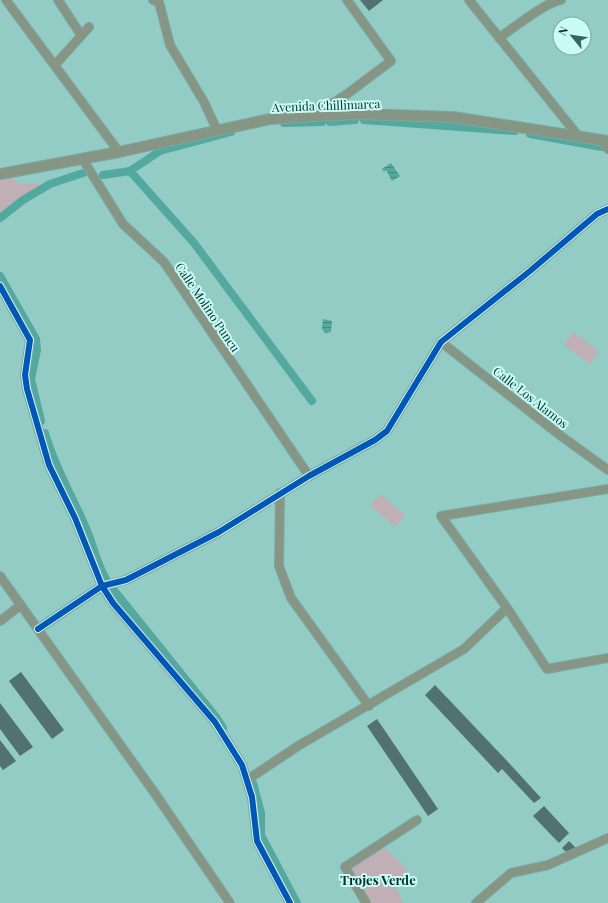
<svg xmlns="http://www.w3.org/2000/svg" width="608" height="903" font-family="'Playfair Display',serif">
<style>
.green{fill:#c1afb6}
.water{fill:url(#water-rules)}
.lines{fill:none;stroke-linecap:round;stroke-linejoin:round}
.canal{stroke:#53a89f;stroke-width:8}
.building{fill:#517270}
.minor-casing{stroke:#7aa8a3;stroke-width:10}
.tertiary-casing{stroke:#7aa8a3;stroke-width:12}
.minor{stroke:#879684;stroke-width:8}
.tertiary{stroke:#879684;stroke-width:10}
.cycleway-casing{stroke:#cafbf4;stroke-width:8}
.cycleway{stroke:#0057b8;stroke-width:6}
.labels{text-anchor:middle;dominant-baseline:central;stroke-width:4;stroke-linejoin:round;paint-order:stroke}
.street-label{font-size:12px;fill:#00302b;stroke:#cafbf4}
.neighbourhood-label{font-size:13px;font-weight:bold;fill:#00302b;stroke:#cafbf4}
</style>
<defs>
<pattern id="water-rules" width="6" height="5" patternUnits="userSpaceOnUse"><rect width="6" height="5" fill="#53a89f"/><path d="M0 2.5h6" fill="none" stroke="#428982"/></pattern>
</defs>
<rect width="100%" height="100%" fill="#92ccc5"/>
<g class="green">
<path d="M11 178 21 184 42 183 0 214V180Z"/>
<path d="M573 332 599 351 590 364 564 345Z"/>
<path d="M381 494 405 516 395 527 370 505Z"/>
<path d="M383 846 408 870 396 888 403 903H371L352 872 355 864Z"/>
</g>
<g class="water">
<path d="M391 163 400 176 392 181 386 170 384 172 382 169Z"/>
<path d="M323 319 332 321 331 332 325 333 322 329Z"/>
</g>
<g class="lines">
<g class="canal">
<path d="M364 120 515 131"/>
<path d="M330 122 355 120"/>
<path d="M284 123 322 122"/>
<path d="M530 134 602 147"/>
<path d="M130 171 194 243 312 401"/>
<path d="M103 175 130 171 160 151 231 132"/>
<path d="M0 218 23 200 50 184 86 172"/>
<path d="M0 276 36 339 37 350 31 379 41 421"/>
<path d="M45 433C55 468 74 499 88 533 94 548 97 564 106 579"/>
<path d="M113 589 216 717 223 728"/>
<path d="M253 783 261 813V835L297 903"/>
</g>
</g>
<g class="building">
<path d="M360 0H383L369 11Z"/>
<path d="M21 672 64 730 52 739 9 681Z"/>
<path d="M435 685 509 763 541 798 534 803 502 769 498 773 425 695Z"/>
<path d="M0 703 33 747 20 756 0 729Z"/>
<path d="M377 719 438 809 428 816 367 726Z"/>
<path d="M0 740 16 761 3 770 0 766Z"/>
<path d="M544 806 569 833 559 843 533 816Z"/>
<path d="M569 841 577 849 568 854 562 848Z"/>
</g>
<g class="lines">
<defs>
<g id="minor">
<path d="M6 0 119 152"/>
<path d="M58 0 81 35"/>
<path d="M153 0 159 2 170 45 204 102 217 130"/>
<path d="M469 0 579 137"/>
<path d="M499 38C512 29 547 1 561 0"/>
<path d="M55 65 89 27"/>
<path d="M313 116 347 94 391 61 347 0"/>
<path d="M600 140 608 149"/>
<path d="M82 158 123 224 164 262 309 476"/>
<path d="M0 286 30 340 25 375 27 389 49 465 75 518 102 586 113 603 215 722 242 765 252 797 257 841 290 903"/>
<path d="M441 342 561 436 608 470"/>
<path d="M608 489 441 516 507 608 547 669 608 658"/>
<path d="M280 493 279 566 291 598 369 706"/>
<path d="M0 576 156 795 230 903"/>
<path d="M0 621 21 605"/>
<path d="M38 629 102 586 126 580 219 532 309 476 375 440 387 431 441 342 530 271 597 214 608 209"/>
<path d="M247 780 298 746 464 649 507 608"/>
<path d="M366 903 345 867 417 820"/>
<path d="M476 903 511 873 548 865 608 838"/>
</g>
<path id="tertiary" d="M0 174 119 152 270 119 313 116 357 114 453 117 608 141"/>
</defs>
<use href="#minor" class="minor-casing"/>
<use href="#tertiary" class="tertiary-casing"/>
<use href="#minor" class="minor"/>
<use href="#tertiary" class="tertiary"/>
<defs>
<g id="cycleway">
<path d="M0 286 30 340 25 375 27 389 49 465 75 518 102 586 113 603 215 722 242 765 252 797 257 841 290 903"/>
<path d="M38 629 102 586 126 580 219 532 309 476 375 440 387 431 441 342 530 271 597 214 608 209"/>
</g>
</defs>
<use href="#cycleway" class="cycleway-casing"/>
<use href="#cycleway" class="cycleway"/>
</g>
<g class="labels">
<g class="street-label">
<text transform="translate(326 105) rotate(-2)">Avenida Chillimarca</text>
<text transform="translate(208 307) rotate(56)">Calle Molino Puncu</text>
<text transform="translate(531 397) rotate(38)">Calle Los Alamos</text>
</g>
<g class="neighbourhood-label">
<text x="378" y="879">Trojes Verde</text>
</g>
</g>
<g transform="translate(572 36) rotate(299)"><circle r="19" fill="#cafbf4" stroke="#79aaa4"/>
<path d="M0-3L7 15L0 10L-7 15Z" fill="#336761"/>
<text y="-6" font-size="11" font-weight="bold" text-anchor="middle" fill="#00302b">N</text>
</g>
</svg>
